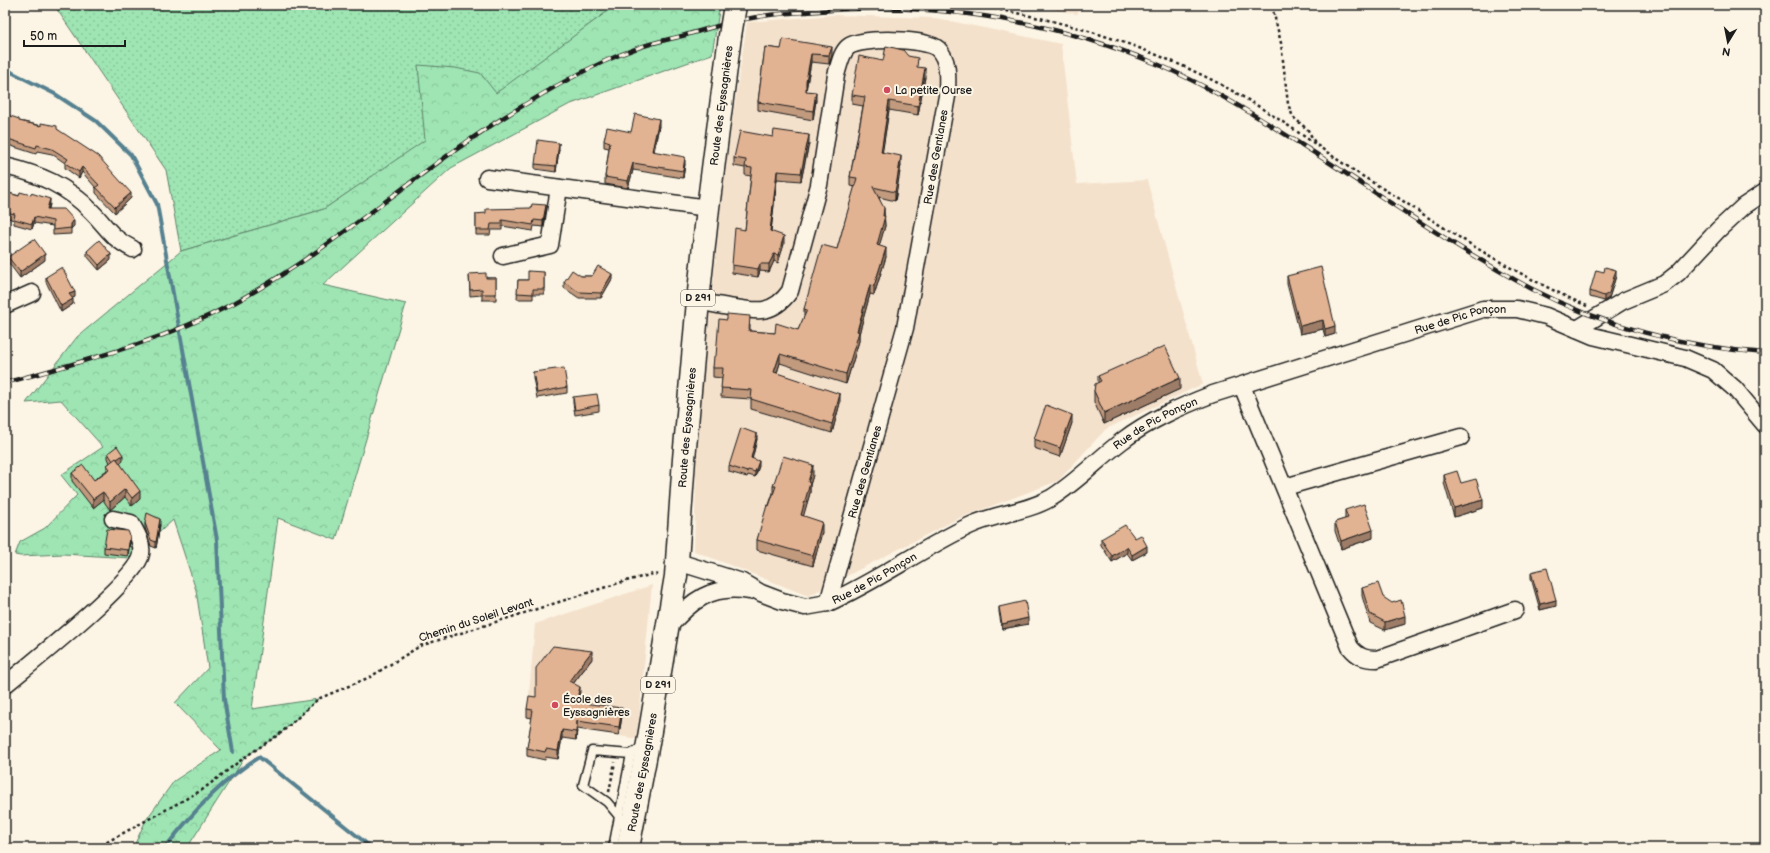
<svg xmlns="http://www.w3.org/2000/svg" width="1770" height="853" font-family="'Balsamiq Sans',sans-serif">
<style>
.built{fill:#f4e1cc}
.grass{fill:url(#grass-dots);stroke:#5d8068}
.forest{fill:url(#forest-crowns);stroke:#5d8068}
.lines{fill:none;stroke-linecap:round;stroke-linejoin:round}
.stream{stroke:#568190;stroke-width:4}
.lane-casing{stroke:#1c1c1c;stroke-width:11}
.street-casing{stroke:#1c1c1c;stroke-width:19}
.primary-casing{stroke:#1c1c1c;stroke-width:25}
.path{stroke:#1c1c1c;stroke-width:2.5;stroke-dasharray:3 3;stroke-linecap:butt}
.lane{stroke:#fcf5e5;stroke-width:8}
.street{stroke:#fcf5e5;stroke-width:16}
.primary{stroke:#fcf5e5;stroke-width:22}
.rail-casing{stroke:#1c1c1c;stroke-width:4.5}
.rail{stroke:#fcf5e5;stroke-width:3;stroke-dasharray:9;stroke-linecap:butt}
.primary-bridge-casing{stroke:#1c1c1c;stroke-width:25;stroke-linecap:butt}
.primary-bridge{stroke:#fcf5e5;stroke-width:22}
.wall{fill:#c29a7e;stroke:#1c1c1c}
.shaded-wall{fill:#9e7d67;stroke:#1c1c1c}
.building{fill:#e2b393;stroke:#1c1c1c}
.poi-dot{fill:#d1495b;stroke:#fcf5e5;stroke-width:1.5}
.labels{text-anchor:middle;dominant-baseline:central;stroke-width:4;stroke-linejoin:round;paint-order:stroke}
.shield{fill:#fcf5e5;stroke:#5f5d58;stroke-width:1}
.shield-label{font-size:10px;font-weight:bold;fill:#1c1c1c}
.poi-label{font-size:11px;fill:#1c1c1c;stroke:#fcf5e5;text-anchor:start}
.street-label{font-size:11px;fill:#1c1c1c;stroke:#fcf5e5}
</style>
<defs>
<pattern id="grass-dots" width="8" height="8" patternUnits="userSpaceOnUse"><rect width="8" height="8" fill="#9ee5b3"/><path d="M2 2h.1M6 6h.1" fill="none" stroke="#88c499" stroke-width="1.8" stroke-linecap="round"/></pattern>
<pattern id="forest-crowns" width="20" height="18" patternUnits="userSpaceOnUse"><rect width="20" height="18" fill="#9ee5b3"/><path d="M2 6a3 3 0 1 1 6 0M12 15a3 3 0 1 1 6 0" fill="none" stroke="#88c499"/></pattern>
</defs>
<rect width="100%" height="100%" fill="#fcf5e5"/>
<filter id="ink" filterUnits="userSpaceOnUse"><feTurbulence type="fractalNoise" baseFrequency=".025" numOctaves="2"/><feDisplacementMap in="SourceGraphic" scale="8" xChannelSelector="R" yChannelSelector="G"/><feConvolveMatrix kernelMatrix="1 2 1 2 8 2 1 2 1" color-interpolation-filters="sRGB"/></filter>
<g filter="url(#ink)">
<g class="built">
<path d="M1031 5H1082L1077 14Z"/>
<path d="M833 15 936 18 1061 44 1077 184 1147 180 1203 384 1106 429 1058 481 957 519 808 596 694 551 697 441 724 176 747 22Z"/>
<path d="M652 585 637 739 578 729 576 740 562 738 558 759 545 760 527 756 532 722 537 718 527 717 535 624Z"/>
</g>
<path class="grass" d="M54 5H616L496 94 324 209 181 251 166 170Z"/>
<path class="forest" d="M616 5H720L712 54 568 105 451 168 323 285 406 304 336 540 278 518 252 709 318 699 281 733 245 757 187 848H133L146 820 174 781 221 750 175 703 208 668 196 590 173 520 131 558 63 554 20 556 15 555 20 542 45 528 77 495 61 475 103 447 61 400 26 403 77 337 181 251 324 209 425 140 418 65 455 68 480 73 496 93Z"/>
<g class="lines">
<g class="stream">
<path d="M5 67 13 73 55 94 96 121 131 155 157 204 217 540 224 699 233 752"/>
<path d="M165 848C191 814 222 780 259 757L372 848"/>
</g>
<defs>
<g id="lane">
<path d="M628 827 607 802 583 785 592 751 631 754 644 746"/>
<path d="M613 848 631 754"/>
</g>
<g id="street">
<path d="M5 166C39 174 68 186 92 212 108 228 111 238 133 249"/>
<path d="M487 178 708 208"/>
<path d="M503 256 550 245 559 188"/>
<path d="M698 301C711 304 752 312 763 310 775 308 783 301 790 291L819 185 836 75C839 66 841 53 848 47 861 37 927 38 938 49 950 61 947 80 947 96L905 328 828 603"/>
<path d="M5 305 32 293"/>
<path d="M1577 329 1623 301 1664 284 1678 273 1718 230 1744 206 1765 192"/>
<path d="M1242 386 1350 647C1358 657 1365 659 1377 659L1515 610"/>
<path d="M1285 487 1461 437"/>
<path id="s1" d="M678 562 742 582 761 593 782 601 805 607 828 603C877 581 921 549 969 526 995 513 1025 513 1051 498 1077 482 1098 459 1122 441 1149 420 1182 406 1213 394L1483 309H1517L1546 316 1593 336 1685 358 1713 370 1735 389 1765 425"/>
<path d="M668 628C690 601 712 584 749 591"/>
<path d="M5 685C29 665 138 579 141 554 143 543 136 532 131 523L113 519"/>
</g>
<g id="primary">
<path id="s2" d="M628 848 648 743 676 576 684 459 698 301 708 208 730 36"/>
</g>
</defs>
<use href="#lane" class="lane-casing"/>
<use href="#street" class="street-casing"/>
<use href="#primary" class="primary-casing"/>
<g class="path">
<path d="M970 5C1052 17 1131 40 1206 77 1253 100 1298 132 1341 162 1360 175 1380 187 1400 199 1460 239 1521 277 1587 306"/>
<path d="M1272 6 1281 43 1288 104 1293 117 1308 130 1315 143"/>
<path d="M609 792 615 762"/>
<path d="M96 848 202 790 245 757 281 733 318 699 370 677 420 646 622 582 653 574 660 575"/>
</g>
<use href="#lane" class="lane"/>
<use href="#street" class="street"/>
<use href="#primary" class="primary"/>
<defs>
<path id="rail" d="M5 383C83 361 162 342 234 303 331 251 413 174 506 116 547 91 590 65 635 49 650 43 666 40 682 36 707 29 732 21 757 17 773 14 790 13 806 12 926 0 1046 18 1157 64 1211 87 1261 119 1310 150 1383 197 1455 248 1532 289 1603 326 1685 347 1765 353"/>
</defs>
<use href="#rail" class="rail-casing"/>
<use href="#rail" class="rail"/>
<defs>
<path id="primary-bridge" d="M730 36 735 5"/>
</defs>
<use href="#primary-bridge" class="primary-bridge-casing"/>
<use href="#primary-bridge" class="primary-bridge"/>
</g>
<g class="wall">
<path d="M765 47 832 56 829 64 811 62 806 91 816 100 813 120 758 110V102Z"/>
<path d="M918 67 925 77 918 115 889 110 882 153 901 165 895 201 879 197 884 216 885 226 879 245 886 257 874 295 870 294 859 334V341L846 384 780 363 777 373 840 403 832 433 751 409V399L721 397 722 378 713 377V368L716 356 750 325V331L775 333 798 330 804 317V309L837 249 855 187 850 186V177L863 106 852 104V95Z"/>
<path d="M5 114 19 121 57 129 131 198 115 213 96 193V188L82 172 79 178 65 168V163L52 154 37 151 36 154 5 144Z"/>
<path d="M659 126 654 152 685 164 683 178 633 170 628 188 605 184V177L609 148 604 147V140L631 132Z"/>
<path d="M773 137 809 143 801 181 777 179 771 231 784 244 778 263 774 261 769 272 760 271 758 277 732 273V265L745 230 751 176 745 175V168L734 166V158Z"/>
<path d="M559 149 556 172 535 169V164Z"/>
<path d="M5 192 50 204 49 209 74 226 71 229V234L53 235V226L34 223 32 229 14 224V220L5 217Z"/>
<path d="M546 211 543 227 534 226 533 231 502 226V230H491L490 235H476V214Z"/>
<path d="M87 251 111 260 99 270 87 256Z"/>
<path d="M8 257 45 260 20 278 8 262Z"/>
<path d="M544 272V294H533V299H517L518 280H528Z"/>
<path d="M469 274 486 278H496V300H482V295L470 296Z"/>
<path d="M581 276H592L612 279 601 298H579L564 288V282Z"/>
<path d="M1287 276 1335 334 1325 337 1323 329 1300 334 1287 284Z"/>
<path d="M1616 276 1609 298 1604 301 1590 297V291Z"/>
<path d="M46 277 75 297 72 298 73 304 61 312 46 282Z"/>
<path d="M533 372 567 387V393L537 398 533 378Z"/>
<path d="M1098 376 1180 389 1104 424 1094 402V391L1098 382Z"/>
<path d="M573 397 599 405V411L575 415 573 403Z"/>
<path d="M1072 423 1060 457 1034 448V439Z"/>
<path d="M757 439 752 459 759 466 755 477 748 475 747 477 729 472V466Z"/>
<path d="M108 453 123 461 120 463 140 499 132 506 125 497 110 510 103 500 93 508 72 481V473L94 480 107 470V465L110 463 108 458Z"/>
<path d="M813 475 810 485V493L803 516 822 532 813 566 757 550V540L773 493V486Z"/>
<path d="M1444 475 1461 483 1483 508 1454 517 1444 483Z"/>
<path d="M1345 510 1373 538 1341 549 1335 531V522L1345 519Z"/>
<path d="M145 523 160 525 156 548 151 546 145 528Z"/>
<path d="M1135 538 1147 552 1132 560 1127 553 1112 562 1101 545V539Z"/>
<path d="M130 541 128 556 104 553V547Z"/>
<path d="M1531 572 1556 606 1540 610 1531 578Z"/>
<path d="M1362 588 1383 597 1405 624 1385 630 1370 623 1362 596Z"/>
<path d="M999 607 1028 624 1002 629 999 612Z"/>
<path d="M592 659 573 684 580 695 579 697 582 703 622 716 619 735 577 729 576 740 562 738 558 759 546 757 545 760 527 756V748L532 718 527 717V709L536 697Z"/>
</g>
<g class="shaded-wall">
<path d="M832 47V56L829 64V55Z"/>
<path d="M811 54V62L806 89V81Z"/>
<path d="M925 68V77L918 115V106Z"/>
<path d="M816 92V100L813 120V111Z"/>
<path d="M889 101V110L881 162V152Z"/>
<path d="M659 119V126L652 158V151Z"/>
<path d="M809 135V143L801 181V173Z"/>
<path d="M559 143V149L556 172V166Z"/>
<path d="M901 156V165L895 201V192Z"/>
<path d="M685 157V164L683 178V171Z"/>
<path d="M633 163V170L628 188V181Z"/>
<path d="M82 167V172L79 178V172Z"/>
<path d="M777 171V179L770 239V231Z"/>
<path d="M131 193V198L115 213V207Z"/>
<path d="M50 199V204L47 214V209Z"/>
<path d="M546 205V211L543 227V221Z"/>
<path d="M884 208 885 226 877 254V245Z"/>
<path d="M34 217V223L32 229V224Z"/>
<path d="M74 220V226L71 229V224Z"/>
<path d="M784 236V244L778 263V255Z"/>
<path d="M886 248V257L874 295V286Z"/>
<path d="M45 254V260L20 278V272Z"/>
<path d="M111 254V260L99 270V265Z"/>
<path d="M774 254V261L769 272V264Z"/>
<path d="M760 264V271L758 277V269Z"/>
<path d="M1616 270V276L1609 298 1604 301V296Z"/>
<path d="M612 274V279L601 298V293Z"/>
<path d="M870 285V294L859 334V341L846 384V374Z"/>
<path d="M75 292V297L69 300V294Z"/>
<path d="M73 299V304L61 312V306Z"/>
<path d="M1323 320V329L1300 334V326Z"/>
<path d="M1335 326V334L1325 337V329Z"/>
<path d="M780 354V363L774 382V372Z"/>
<path d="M1180 378V389L1104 424V413Z"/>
<path d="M840 394V403L832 433V424Z"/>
<path d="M1072 415V423L1060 457V448Z"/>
<path d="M757 434V439L751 464V458Z"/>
<path d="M123 455V461L113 467V461Z"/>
<path d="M759 461V466L755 477V472Z"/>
<path d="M813 465V475L810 485V493L801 525V515L808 482Z"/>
<path d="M125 489V497L110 510V502Z"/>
<path d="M140 491V499L132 506V498Z"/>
<path d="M103 492V500L93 508V499Z"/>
<path d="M1483 500V508L1454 517V508Z"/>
<path d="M160 519V525L156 548V542Z"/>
<path d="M822 522V532L813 566V556Z"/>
<path d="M1373 530V538L1341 549V541Z"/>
<path d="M130 536V541L128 556V550Z"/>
<path d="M1147 546V552L1132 560V555Z"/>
<path d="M1127 547V553L1112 562V556Z"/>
<path d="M1556 600V606L1540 610V604Z"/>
<path d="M1405 616V624L1385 630V622Z"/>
<path d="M1028 618V624L1002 629V624Z"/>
<path d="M592 651V659L569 689V681Z"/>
<path d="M580 687V695L578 702V694Z"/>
<path d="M622 708V716L619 735V727Z"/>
<path d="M577 721V729L576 740V732Z"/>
<path d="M562 730V738L558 759V751Z"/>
</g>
<g class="building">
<path d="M783 39 832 47 829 55 811 54 806 81V91L816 92 813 111 758 102 765 47 781 49Z"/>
<path d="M886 46 903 50 908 56 918 58 917 67 925 68 918 106 889 101 881 152 901 156 895 192 873 187 884 208 883 216H885L877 245 886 248 874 286 870 285 857 331 859 332 846 374 780 354 774 372 840 394 832 424 751 399 752 390 721 388 723 368H713L714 356H716L719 319 727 320V314L750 316 749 331 775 333 776 323 798 330 807 310 804 309 822 245 837 249 857 178 850 177 865 97 852 95 859 56 883 61Z"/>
<path d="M5 114 19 119V121L41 126V123L57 126V129L98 156 131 193 115 207 96 187 99 185 82 167 79 172 65 163 68 159 52 149 37 145 36 148 5 138Z"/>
<path d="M635 114 659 119 652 151 685 157 683 171 633 163 628 181 605 177 610 142 604 140 607 127 631 132Z"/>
<path d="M774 130 809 135 801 173 777 171 770 231 784 236 778 255 774 254 769 264H760L758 269 732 265 735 228 745 230 752 168 745 167 746 160 734 158 740 131 773 137Z"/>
<path d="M538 140 559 143 556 166 535 164Z"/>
<path d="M5 192 19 196 20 192 31 195V193L50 199 47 209H64L74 220 71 224V228L53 230V221L34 217 32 224 14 219 15 214 5 212Z"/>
<path d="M532 204 546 205 543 221 534 220 533 225 502 220V224H491L490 230H476V214L486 213V209L531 208Z"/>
<path d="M34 239 45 254 20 272 8 257Z"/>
<path d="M99 240 111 254 99 265 87 251Z"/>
<path d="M598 266 612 274 601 293 579 292 564 282 572 270 581 276H592Z"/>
<path d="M62 267 75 292 69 294 73 299 61 306 46 277Z"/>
<path d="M1321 267 1335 326 1325 329 1323 320 1300 326 1287 276Z"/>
<path d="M1605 267 1616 270 1609 293 1604 296 1590 291 1596 270 1604 272Z"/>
<path d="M528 271 544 272V289H533V294L517 293 518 280H528Z"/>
<path d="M486 273V278H496V294H482V289L470 290 469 274Z"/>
<path d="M1165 346 1180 378 1104 413 1094 391 1095 384 1101 381 1098 376Z"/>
<path d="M564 368 567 387 537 393 533 372Z"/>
<path d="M597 394 599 405 575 410 573 397Z"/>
<path d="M1046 405 1072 415 1060 448 1034 439Z"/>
<path d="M741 428 757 434 751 458 759 461 755 472 748 470 747 472 729 466Z"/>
<path d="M117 446 123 455 117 459 116 458 113 461 108 453Z"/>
<path d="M783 456 813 465 808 482 810 483 801 515 822 522 813 556 757 540 767 505 769 506 776 486H773Z"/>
<path d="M116 458 140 491 132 498 125 489 110 502 103 492 93 499 72 473 83 465 94 480 110 469 107 465Z"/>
<path d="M1457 471 1461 483 1476 479 1483 500 1454 508 1444 475Z"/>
<path d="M1364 504 1373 530 1341 541 1335 522 1348 518 1345 510Z"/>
<path d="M147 513 160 519 156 542 151 540 145 523Z"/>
<path d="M1125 525 1135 538 1141 535 1147 546 1132 555 1127 547 1112 556 1101 539Z"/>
<path d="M107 529 128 531 130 536 128 550 104 547Z"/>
<path d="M1547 568 1556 600 1540 604 1531 572Z"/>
<path d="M1378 583 1383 597 1392 603 1401 600 1405 616 1385 622 1370 614 1362 588Z"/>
<path d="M1025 601 1028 618 1002 624 999 607Z"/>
<path d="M553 646 592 651 569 681 580 687 578 694 582 703 622 708 619 727 577 721 576 732 562 730 558 751 546 749 545 752 527 748 533 710 527 709 529 696 536 697V668Z"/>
<path d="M5 841 8 847 7 848H5Z"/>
</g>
</g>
<g class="poi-dot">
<circle cx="887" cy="90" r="4"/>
<circle cx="555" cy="705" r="4"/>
</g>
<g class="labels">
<g class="shield">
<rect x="681" y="290" width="34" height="16" rx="3"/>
<rect x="641" y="677" width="34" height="16" rx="3"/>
</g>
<g class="shield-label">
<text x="698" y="298">D 291</text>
<text x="658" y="685">D 291</text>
</g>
<g class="poi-label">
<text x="895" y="90">La petite Ourse</text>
<text x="563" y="699">École des<tspan x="563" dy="13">Eyssagnières</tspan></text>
</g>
<g class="street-label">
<text stroke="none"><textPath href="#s2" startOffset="749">Route des Eyssagnières</textPath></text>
<text transform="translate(936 157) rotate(-80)">Rue des Gentianes</text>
<text stroke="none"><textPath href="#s1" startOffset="859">Rue de Pic Ponçon</textPath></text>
<text stroke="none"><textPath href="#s1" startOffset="535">Rue de Pic Ponçon</textPath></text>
<text stroke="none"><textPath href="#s2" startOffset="425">Route des Eyssagnières</textPath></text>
<text transform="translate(865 472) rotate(-74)">Rue des Gentianes</text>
<text stroke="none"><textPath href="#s1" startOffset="211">Rue de Pic Ponçon</textPath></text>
<text transform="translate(476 620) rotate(-18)">Chemin du Soleil Levant</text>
<text stroke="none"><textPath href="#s2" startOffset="77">Route des Eyssagnières</textPath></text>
</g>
</g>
<rect width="1770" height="853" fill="none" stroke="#fcf5e5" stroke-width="20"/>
<rect x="10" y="10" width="1750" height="833" fill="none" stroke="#1c1c1c" stroke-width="1.5" filter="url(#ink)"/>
<g transform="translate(1728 42) rotate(190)" stroke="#fcf5e5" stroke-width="3" paint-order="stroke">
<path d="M0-3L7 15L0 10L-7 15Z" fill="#1c1c1c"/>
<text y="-6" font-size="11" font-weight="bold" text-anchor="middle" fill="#1c1c1c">N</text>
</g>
<path d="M24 40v6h101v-6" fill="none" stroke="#1c1c1c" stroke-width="2"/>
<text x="30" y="40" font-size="12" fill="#1c1c1c" stroke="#fcf5e5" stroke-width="3" paint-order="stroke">50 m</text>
</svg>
